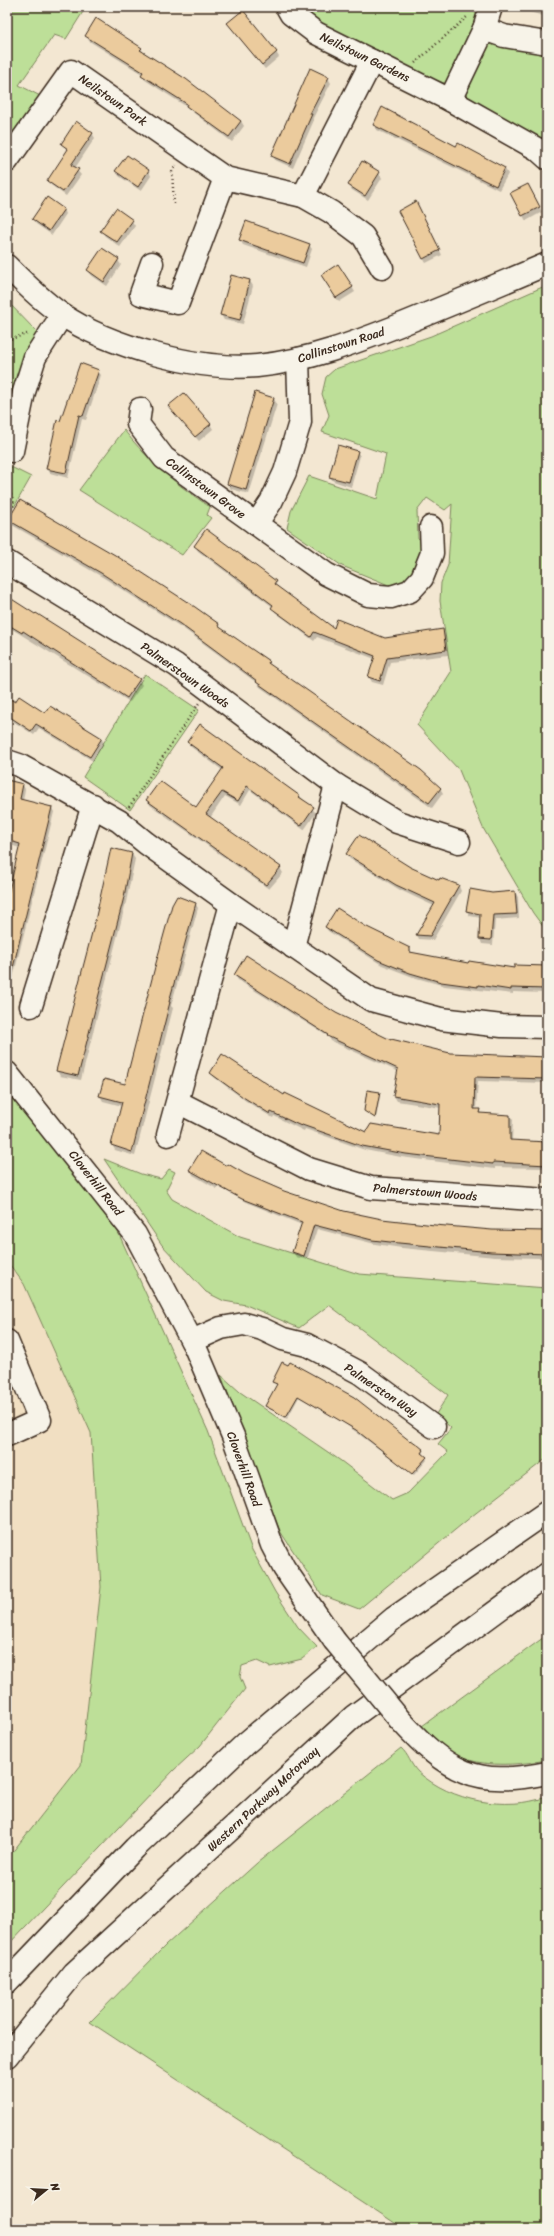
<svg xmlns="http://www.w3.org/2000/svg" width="554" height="2236" font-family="Sriracha,sans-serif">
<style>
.built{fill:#f1dfc2}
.green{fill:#bddf98;stroke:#7c845b}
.shadow{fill:#0003}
.building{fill:#ebcb9d;stroke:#3b2a1e}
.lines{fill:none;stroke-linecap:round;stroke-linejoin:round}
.minor-casing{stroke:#3b2a1e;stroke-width:25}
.highway-casing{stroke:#3b2a1e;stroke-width:25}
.path{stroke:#3b2a1e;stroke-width:2.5;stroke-dasharray:1 3;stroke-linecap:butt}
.minor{stroke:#f7f3e8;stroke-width:22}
.highway{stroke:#f7f3e8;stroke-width:22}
.minor-bridge-casing{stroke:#3b2a1e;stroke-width:25;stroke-linecap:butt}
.minor-bridge{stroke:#f7f3e8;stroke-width:22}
.labels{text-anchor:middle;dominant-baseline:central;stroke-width:4;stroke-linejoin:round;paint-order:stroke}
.street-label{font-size:12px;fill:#3b2a1e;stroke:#f7f3e8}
</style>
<rect width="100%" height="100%" fill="#f3e7d2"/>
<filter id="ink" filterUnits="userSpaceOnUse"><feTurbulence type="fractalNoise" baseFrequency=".025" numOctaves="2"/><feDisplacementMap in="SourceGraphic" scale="8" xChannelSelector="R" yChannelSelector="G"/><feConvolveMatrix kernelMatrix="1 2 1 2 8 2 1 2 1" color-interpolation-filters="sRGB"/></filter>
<g filter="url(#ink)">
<path class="built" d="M7 1261 24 1284 91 1433 101 1587 81 1765 7 1859Z"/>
<g class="green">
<path d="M7 7H86L66 39 54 35 19 85 44 98 7 146Z"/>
<path d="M301 7H456L472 10 510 43 547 54V149L481 107 457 88 404 68 310 17Z"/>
<path d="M547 285V932L533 913 483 828 459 770 417 725 451 672 440 601 441 583 448 565 452 504 445 510 427 498 417 511 418 538 424 543 419 572 396 588 342 566 287 528 291 511 309 476 377 499 386 454 322 432 329 415 322 394 326 377 335 369 431 336Z"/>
<path d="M7 301 37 332 13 386 7 411Z"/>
<path d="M124 430C151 464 175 483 210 507L207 515 211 518 182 555 79 490Z"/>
<path d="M7 465 31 477 14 507 7 502Z"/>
<path d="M145 674 199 710 130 810 83 777Z"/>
<path d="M7 1091 113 1221 208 1431 252 1550 275 1592 298 1627 317 1647 302 1659 270 1667 257 1661 242 1666 240 1677 245 1689 200 1746 174 1770 7 1946V1859L81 1765 101 1587 91 1433 24 1284 7 1261Z"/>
<path d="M104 1159 141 1174 161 1179 169 1169 175 1172 166 1190 172 1199 240 1237 359 1274 547 1288V1458L472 1516 359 1609 322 1595 280 1531 221 1375 240 1392 341 1461 392 1500 408 1493 448 1452 438 1444 451 1428 436 1414 448 1395 329 1305 299 1328 246 1305 224 1301 206 1292 162 1245Z"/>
<path d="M547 1635V1760C500 1768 451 1769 422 1726Z"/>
<path d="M401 1748C409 1755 410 1764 418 1772 452 1802 505 1811 547 1797V2229H404L90 2022 166 1945 257 1863Z"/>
</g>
<g class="shadow">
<path d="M524 7H547V17L526 11Z"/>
<path d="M228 24 276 52 279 57 265 69Z"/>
<path d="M87 36 141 48 144 53 241 121 244 126 232 142 190 110 187 107 145 80 142 74 89 41Z"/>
<path d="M328 78 331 83 313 118 314 120 293 168 275 160 273 155Z"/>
<path d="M374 125 456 148 458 144 505 169 508 174 499 190 377 130Z"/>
<path d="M92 133 95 138 75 168 81 175 66 196 51 185 48 181 68 151 62 144Z"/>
<path d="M127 156 149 171 151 176 141 191 119 176 116 171Z"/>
<path d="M379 173 382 178 368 200 352 190 349 185Z"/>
<path d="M530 190 542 212 526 221 511 194Z"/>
<path d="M419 207 442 255 426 263 423 258Z"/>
<path d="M64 209 66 214 52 235 36 224 33 219Z"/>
<path d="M132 221 135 226 120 247 105 236 102 231Z"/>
<path d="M240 240 309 245 312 249 306 267 243 245Z"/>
<path d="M102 249 118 260 121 265 107 286 91 275 88 270Z"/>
<path d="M325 280 352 287 355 292 339 302Z"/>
<path d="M250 281 253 286 243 324 224 320 221 315Z"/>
<path d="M98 371 101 375 86 420 82 419 68 478 50 473 47 468 60 422Z"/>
<path d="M255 394 274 399 277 404 249 494 231 489 228 484Z"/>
<path d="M172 411 210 424 213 429 199 441Z"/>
<path d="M357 452 360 456 351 487 333 481 330 477Z"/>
<path d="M9 520 219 625 221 629 268 662 271 666 440 788 443 793 432 808 260 687 257 683 184 629 104 578 12 525Z"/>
<path d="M195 546 275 582 277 588 334 630 385 639 443 631 445 635 448 655 390 662 383 685 372 682 369 677 375 659 317 637 314 641 275 612 273 607 198 551Z"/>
<path d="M7 604 139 680 142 685 130 702 7 626Z"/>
<path d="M7 698 15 703 101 738 104 743 93 761 39 728 34 735 8 718 7 720Z"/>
<path d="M188 743 300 796 316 813 304 830 250 790 241 805 225 796 210 818 280 868 283 873 269 889 150 805 148 800 197 808 222 770 191 747Z"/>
<path d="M7 781 23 785 25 789 23 801 52 808 54 812 13 978 7 977V901L20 848 7 844Z"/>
<path d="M132 854 135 859 126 902 81 1080 60 1076 57 1071Z"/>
<path d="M347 855 409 868 440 882V880L459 886 461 891 433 940 419 939 417 935 434 906 400 890 350 859Z"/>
<path d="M515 892 518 897 519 918 495 920 493 945 482 944 480 939 481 918 470 916 467 911 492 894Z"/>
<path d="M195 903 198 908 171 1006 173 1008 135 1156 115 1150 112 1145 122 1106 103 1101 100 1096 126 1086Z"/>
<path d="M326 927H365L410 949 412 953 469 964 515 969V966H547V993L513 992V994L445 986 413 977 382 965 328 931Z"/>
<path d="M235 975 336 1014 391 1042 450 1054 547 1057V1083L478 1081 476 1110H479L481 1114 510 1116 513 1120 512 1141 547 1143V1168L495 1167V1169L401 1157 365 1150 305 1129 304 1131 274 1116 273 1118 246 1101 214 1077 211 1073 284 1097 366 1134 440 1136 441 1108 397 1101 394 1096 399 1072 331 1041 329 1037 238 980Z"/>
<path d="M379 1092 380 1095 376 1119 365 1111Z"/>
<path d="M227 1167 284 1192 343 1212 382 1220 492 1231H547V1288H545L542 1283V1258L495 1257 402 1248 375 1244 317 1229 307 1260 296 1257 293 1252 302 1225 246 1202 219 1187 217 1189 193 1175 191 1170Z"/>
<path d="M273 1382 410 1442 412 1441 424 1451 423 1455 427 1460 414 1475 340 1420 299 1397 287 1419 266 1406 277 1385Z"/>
<path d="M7 1409 10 1417 7 1419Z"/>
<path d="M7 1750 10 1754 7 1757Z"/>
</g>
<g class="building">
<path d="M243 10 277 52 262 65 227 23Z"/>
<path d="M96 18 142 48 140 50 186 79 241 121 229 137 186 106 187 104 141 75 143 72 85 36Z"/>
<path d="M310 68 329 77 310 114H312L290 164 271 156Z"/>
<path d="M382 107 456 146 458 143 505 168 496 186 373 125Z"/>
<path d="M76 121 93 133 71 165 79 169 63 192 47 181 68 149 61 144Z"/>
<path d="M127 155 149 170 138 187 115 171Z"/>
<path d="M362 161 380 172 365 196 348 185Z"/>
<path d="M528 184 540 207 522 216 510 193Z"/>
<path d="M47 197 64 209 49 231 32 219Z"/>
<path d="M416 201 440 250 423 259 398 211Z"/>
<path d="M116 208 133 220 117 242 100 231Z"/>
<path d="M246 221 310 244 303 263 239 240Z"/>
<path d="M102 248 119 259 104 282 87 270Z"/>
<path d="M338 264 353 287 336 298 321 275Z"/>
<path d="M231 275 250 280 240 320 220 315Z"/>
<path d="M80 363 99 370 83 416 79 415 66 473 46 469 57 420 60 421Z"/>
<path d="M255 392 274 398 246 490 227 484Z"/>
<path d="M184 393 211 424 195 437 168 406Z"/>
<path d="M338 445 358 451 349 482 329 477Z"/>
<path d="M20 500 115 555 195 607 219 624 218 626 269 661 268 663 421 770 441 788 429 803 256 682 257 681 180 624 101 573 8 520Z"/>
<path d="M206 529 276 581 274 584 334 628 337 619 385 638 443 629 446 650 387 658 380 681 368 677 375 656 314 632 311 637 271 608 273 605 194 546Z"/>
<path d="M7 596 35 614 36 613 140 679 127 698 23 631 22 633 7 624Z"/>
<path d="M19 696 45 713 50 706 102 738 90 757 36 724 31 731 7 715V697L15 702Z"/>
<path d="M200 724 300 796 299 797 314 807 301 826 247 786 238 801 222 792 206 814 281 867 266 885 146 800 160 781 196 807 223 768 187 742Z"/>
<path d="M7 780 23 784 20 799 52 807 12 972H7V899L20 844 7 840Z"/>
<path d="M359 835 410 867 439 880 440 878 459 885 430 936 416 935 435 903 396 885 346 854Z"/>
<path d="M111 848 132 853 124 897 78 1076 56 1071 95 921Z"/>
<path d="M470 889 492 893 515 891 517 914 493 915 491 940 479 939 480 914 466 911Z"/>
<path d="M177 896 196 903 169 1002H170L132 1152 111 1145 122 1102 99 1096 104 1079 125 1084 156 963 172 905Z"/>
<path d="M337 908 365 926 410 948V952L468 963 469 961 514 968V965L547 966V989L511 988V990L478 985V987L441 982 410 973 378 960 325 927Z"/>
<path d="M246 955 336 1013 391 1040V1039L450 1053 547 1057V1079L475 1077 474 1109H480L479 1113 510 1115V1140L547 1142V1165L493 1162V1164L406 1154 362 1146 302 1125 301 1126 271 1112 270 1114 243 1097 210 1073 222 1054 284 1095 285 1093 366 1132 371 1124 439 1135 440 1104 393 1096 398 1069 327 1036 328 1035 234 975Z"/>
<path d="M367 1090 380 1092 375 1118 364 1111Z"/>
<path d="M201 1151 227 1166 228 1164 245 1174 284 1191 344 1211 382 1219 435 1225 492 1230 547 1231V1254L491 1252 399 1243 372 1240 314 1225 304 1256 292 1252 302 1222 242 1199 189 1170Z"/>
<path d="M282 1362 288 1365 290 1362 354 1397 410 1441 411 1440 418 1445 424 1450 422 1453 427 1457 412 1474 356 1430 298 1396 286 1417 265 1406 277 1384 272 1382Z"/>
</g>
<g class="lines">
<defs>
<g id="minor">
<path d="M287 7 291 14 316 33 450 100 537 149 547 158"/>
<path d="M484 29 504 36 547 43"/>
<path d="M450 100 484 29 491 7"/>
<path d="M7 161 71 71 225 178 303 196 331 212 363 236 382 268"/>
<path d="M303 196 372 61"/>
<path d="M152 263 141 294 178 303 225 178"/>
<path d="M7 266C24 283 41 300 61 314 109 347 200 371 257 366 308 361 357 342 405 323 452 304 500 284 547 264"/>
<path d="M140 409 138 424 164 458 326 574 368 595 391 597 410 591 422 578 432 553 431 527"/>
<path d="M12 451 24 392 35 357 62 315"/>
<path d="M256 524 271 502 285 472 300 422 298 359"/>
<path d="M7 562 176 665 336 785 397 822 459 842"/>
<path d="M7 761 19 765 119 821 146 843 231 904 371 1000 441 1019 502 1026 547 1027"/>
<path d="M293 947 336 785"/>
<path d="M31 1006 93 805"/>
<path d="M7 1073 135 1234 195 1347 233 1436 272 1545 284 1568 334 1640"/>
<path d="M178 1102 309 1169 371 1188 547 1200"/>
<path d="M168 1135 231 904"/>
<path d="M7 1341 40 1420 7 1435"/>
<path d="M192 1341 221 1328 244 1324 262 1329 283 1339 307 1345 360 1373 434 1427"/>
<path d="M400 1720C448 1772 475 1788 547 1773"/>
</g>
<g id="highway">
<path d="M7 1982 135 1848 245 1744 394 1618 547 1512"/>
<path d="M7 2056 74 1973 354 1716 547 1574"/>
</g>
</defs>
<use href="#minor" class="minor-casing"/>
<use href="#highway" class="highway-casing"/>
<g class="path">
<path d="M415 63 468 16"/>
<path d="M174 204 172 172 176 165"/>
<path d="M7 340 27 334"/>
<path d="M7 487 14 501 11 511 7 508"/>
<path d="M129 807 199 703"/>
</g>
<use href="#minor" class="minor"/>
<use href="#highway" class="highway"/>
<defs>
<path id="minor-bridge" d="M334 1640 400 1720"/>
</defs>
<use href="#minor-bridge" class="minor-bridge-casing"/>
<use href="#minor-bridge" class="minor-bridge"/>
</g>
</g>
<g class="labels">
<g class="street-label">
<text transform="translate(365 57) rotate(26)">Neilstown Gardens</text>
<text transform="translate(113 100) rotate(35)">Neilstown Park</text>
<text transform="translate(341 345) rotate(-18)">Collinstown Road</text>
<text transform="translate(206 488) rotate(36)">Collinstown Grove</text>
<text transform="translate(185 675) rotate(35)">Palmerstown Woods</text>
<text transform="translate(96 1183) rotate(52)">Cloverhill Road</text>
<text transform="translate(425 1192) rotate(5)">Palmerstown Woods</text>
<text transform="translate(381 1390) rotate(34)">Palmerston Way</text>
<text transform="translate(244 1469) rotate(70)">Cloverhill Road</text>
<text transform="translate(263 1799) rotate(-43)">Western Parkway Motorway</text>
</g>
</g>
<rect width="554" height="2236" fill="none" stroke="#f7f3e8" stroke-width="24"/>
<rect x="12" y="12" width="530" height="2212" fill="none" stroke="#3b2a1e" stroke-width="1.5" filter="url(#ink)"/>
<g transform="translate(46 2190) rotate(72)" stroke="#f7f3e8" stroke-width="3" paint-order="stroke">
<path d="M0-3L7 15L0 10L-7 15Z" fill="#3b2a1e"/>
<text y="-6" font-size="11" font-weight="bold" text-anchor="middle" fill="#3b2a1e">N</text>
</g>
</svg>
